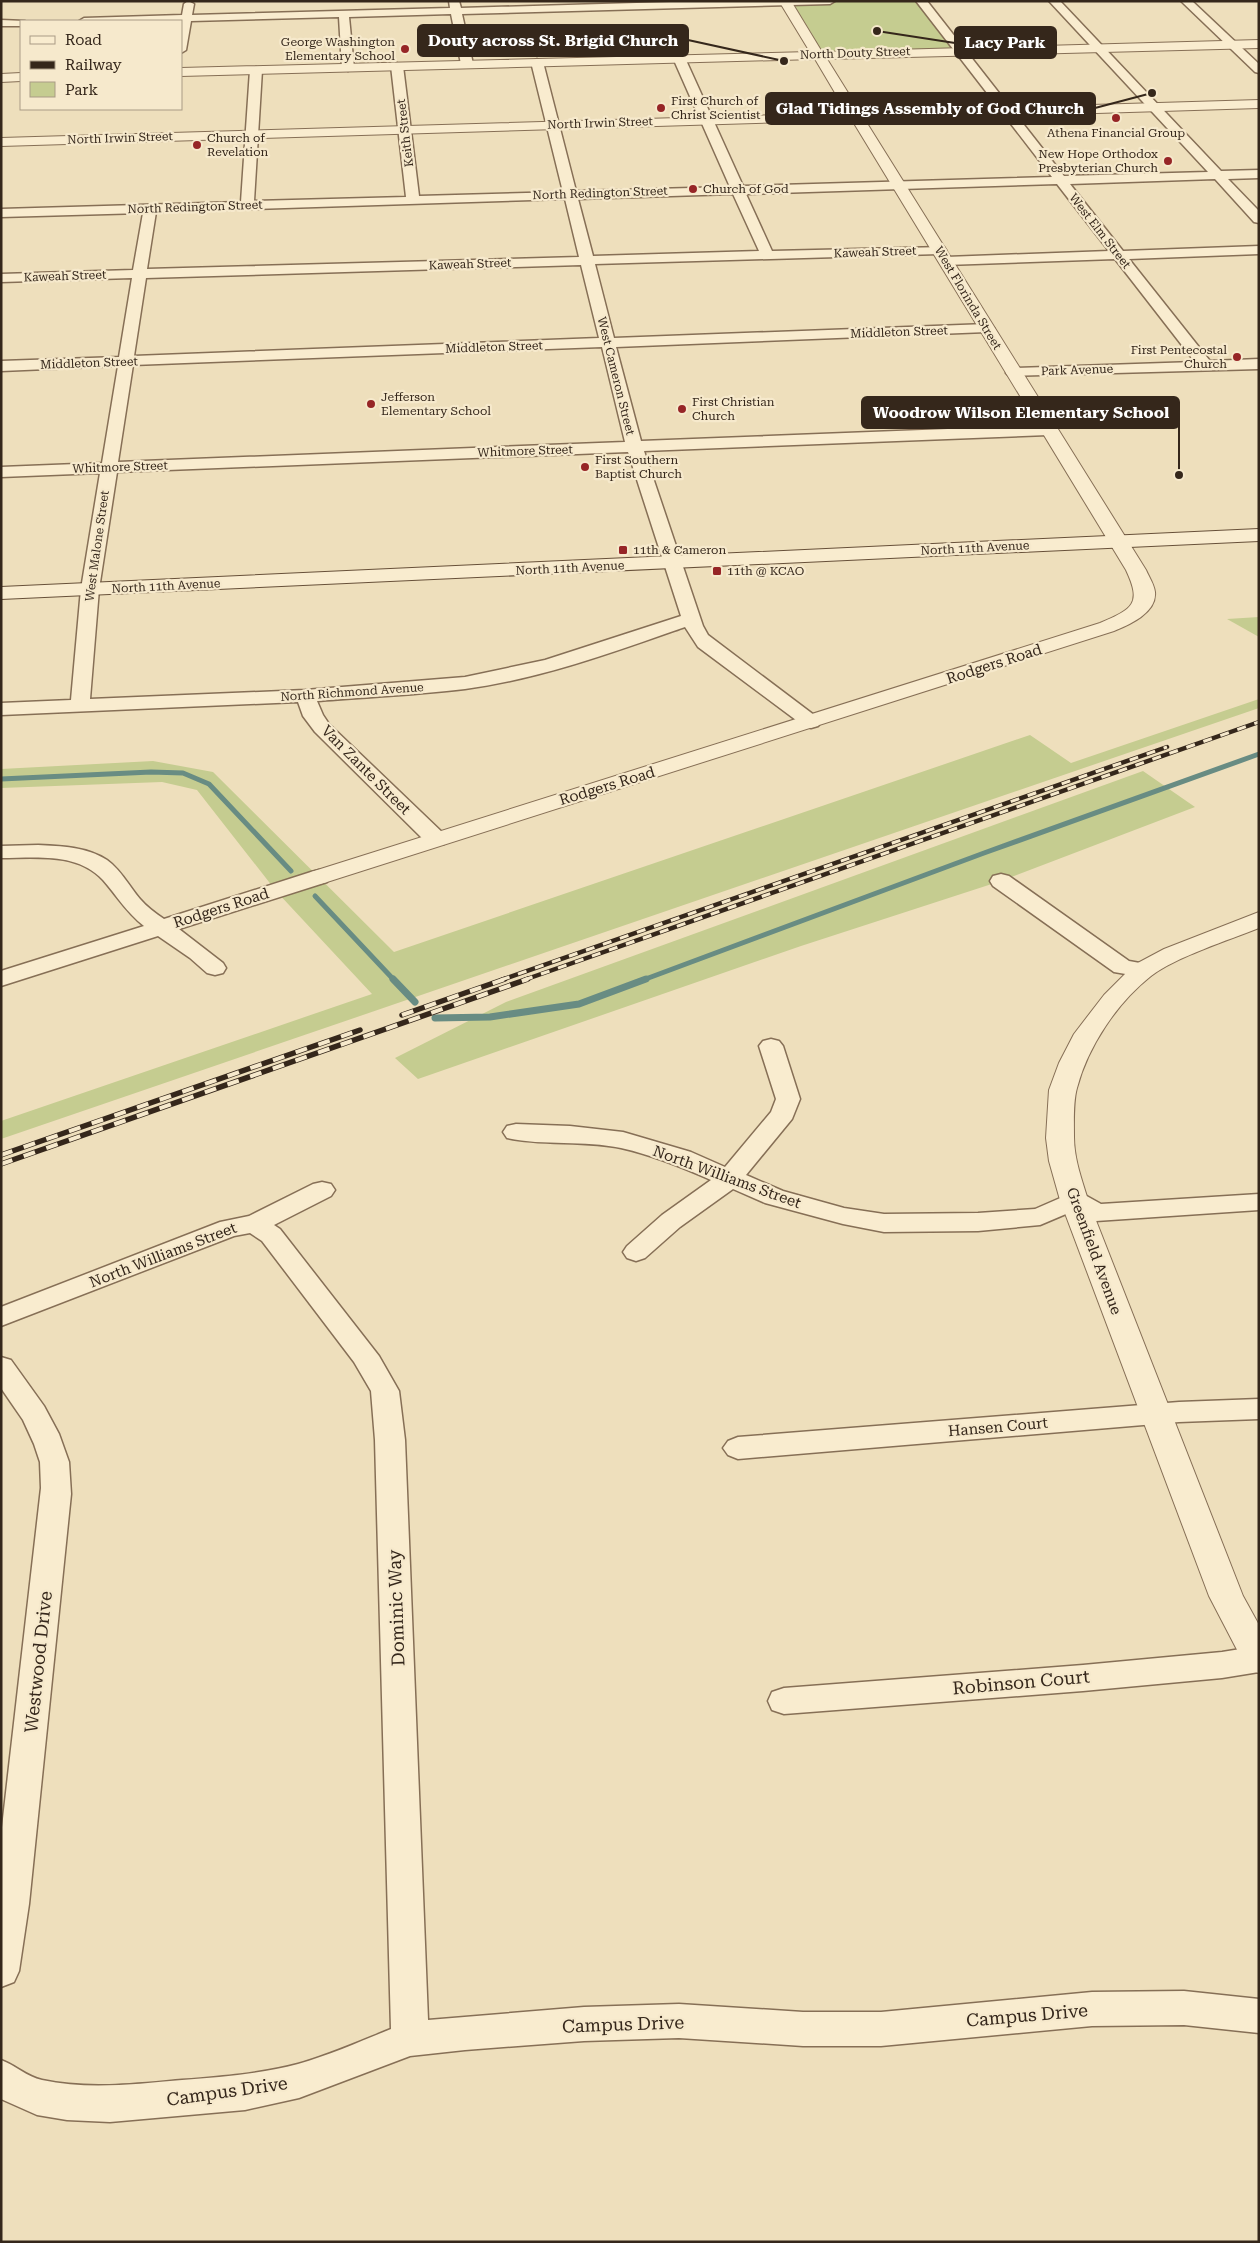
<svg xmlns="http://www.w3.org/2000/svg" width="1260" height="2243" font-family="'Roboto Serif',serif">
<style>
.green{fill:#c5cc90}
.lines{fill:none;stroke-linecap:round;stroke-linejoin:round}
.stream-far1{stroke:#688c83;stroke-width:5}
.stream{stroke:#688c83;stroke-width:7}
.minor-casing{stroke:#866f56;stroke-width:3}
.tertiary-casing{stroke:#866f56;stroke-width:2}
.secondary-casing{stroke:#675039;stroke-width:2}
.minor{fill:#f9eccf;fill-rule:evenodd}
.tertiary{fill:#f9eccf;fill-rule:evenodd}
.secondary{fill:#f9eccf;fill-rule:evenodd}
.rail-far1-casing{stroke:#35271b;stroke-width:4.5}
.rail-casing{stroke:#35271b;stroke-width:5.5}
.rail-far1{stroke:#f6e9cc;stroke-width:3;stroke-dasharray:9;stroke-linecap:butt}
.rail{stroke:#f6e9cc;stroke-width:4;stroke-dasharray:12;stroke-linecap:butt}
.poi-dot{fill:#962526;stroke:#f6e9cc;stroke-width:2}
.labels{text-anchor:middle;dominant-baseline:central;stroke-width:4.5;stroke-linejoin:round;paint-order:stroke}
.far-poi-label{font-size:12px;fill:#35271b;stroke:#f6e9cc;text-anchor:start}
.far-street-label{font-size:12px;fill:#35271b;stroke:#f6e9cc}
.street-label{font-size:15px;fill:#35271b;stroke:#f6e9cc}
.near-street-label{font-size:18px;fill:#35271b;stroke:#f6e9cc}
.leader{fill:none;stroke:#35271b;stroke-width:2}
.callout-dot{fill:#35271b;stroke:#f6e9cc;stroke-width:2}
.callout{fill:#35271b;stroke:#35271b;stroke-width:2}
.callout-label{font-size:16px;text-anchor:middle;font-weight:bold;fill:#fff}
</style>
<rect width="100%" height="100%" fill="#eedfbc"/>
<g class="green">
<path d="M921 1 959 50 819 54 812 34 792 2Z"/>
<path d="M1259 617V637L1227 619Z"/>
<path d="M1259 699V708L1 1139V1121L372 994 276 891 197 790 162 782 1 788V769L153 761 213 772 394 952 1030 735 1071 763Z"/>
<path d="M1143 771 1195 807 1001 881 801 946 418 1079 395 1058 506 1002Z"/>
</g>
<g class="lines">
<g class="stream-far1">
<path d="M1 779 151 772 183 773 209 784 291 871"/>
<path d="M315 896 394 980"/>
<path d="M643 980 984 853 1259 754"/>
</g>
<g class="stream">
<path d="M393 979 415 1002"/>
<path d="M435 1018 490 1017 579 1004 646 979"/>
</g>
<defs>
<g id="minor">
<path d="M188 1 194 4 192 15 450 8 449 1H459L461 8 705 1H835L830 4 462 14 473 64 467 67 461 64 451 14 349 17 354 68 348 71 342 68 339 17 191 21 186 50 181 53V21H79L84 18 182 15 184 4Z"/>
<path d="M916 1H927L1064 176 1208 172 1049 1H1060L1221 171 1259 170V178L1228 179 1259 211V223L1254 222 1215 179 1070 184 1123 251 1259 246V254L1129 259 1210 361 1259 359V369L1009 376 1006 373 1009 370 1014 368 1195 362 1115 259 946 265 939 261 946 257 1109 251 1057 184 746 194 772 251 944 247 946 250 939 254 595 264 614 338 987 324 994 328 987 332 616 347 641 441 1048 425 1054 427 1056 430 1054 433 1048 435 644 451 703 626 708 635 818 718 821 722 818 726 811 728 804 726 698 647 685 627C614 652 540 679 465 689 416 695 366 697 317 701L323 715 329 724 444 834 447 839 444 844 436 845 428 844 315 732 303 716 298 702 1 715V703L71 700 81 589 100 473 1 477V467L102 463 118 366 1 371V361L119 357 132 278 1 282V274L133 270 143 213 1 217V209L241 202 250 70 256 67 262 70 254 201 406 197 391 66 397 63 403 66 419 196 563 192 531 62 537 59 543 62 576 191 730 187 673 58 679 55 685 58 743 186 1052 177ZM733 194 759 251 593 256 578 199ZM565 199 579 257 147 269 156 212ZM581 265 599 338 134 356 146 278ZM602 347 625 442 118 462 133 365ZM628 452 681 616 545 660 465 677 305 690 90 699 99 589 117 472Z"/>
<path d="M1181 1H1192L1259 64V73L1255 72Z"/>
<path d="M1 20 25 21H21V26H1Z"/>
<path d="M38 845C61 846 87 847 107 860 121 870 129 886 140 899 147 907 155 913 164 919L311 872 319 870 327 872 330 877 327 882 179 929 223 963 226 968 223 973 215 975 207 973 190 958 158 936 1 986V971L144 926C127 913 117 896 103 880 77 852 36 858 1 858V846Z"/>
<path d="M1001 874 1009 876 1129 961 1151 965 1155 970 1151 975 1143 977 1114 972 993 886 990 881 993 876Z"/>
<path d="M771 1039 779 1041 783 1046 800 1099 792 1119 746 1175 783 1191 844 1208 884 1214 978 1213 1035 1209 1074 1192 1083 1194 1101 1204 1259 1194V1210L1096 1221 1087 1219 1073 1211 1040 1225 978 1231 884 1232 843 1224 765 1203 733 1189 680 1227 645 1258 636 1261 627 1258 623 1252 627 1246 662 1215 711 1180C682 1167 652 1155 621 1148 584 1140 542 1146 507 1138L503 1132 507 1126 516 1124 570 1126 623 1132 691 1152 725 1167 771 1112 776 1099 759 1046 763 1041Z"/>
<path d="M322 1182 331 1184 335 1190 331 1196 274 1225 280 1229 379 1356 399 1391 405 1440 428 2020 584 2007 679 2004 803 2012H881L1092 1992 1184 1991 1259 1999V2033L1184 2025 1092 2026 881 2046H803L679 2038 584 2041 465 2050 410 2056 299 2098 245 2110 110 2122 67 2120 37 2115 1 2099V2060C15 2065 27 2077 42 2080 88 2090 135 2084 182 2080 221 2077 260 2074 298 2064 330 2055 361 2041 391 2029L375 1440 371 1391 354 1362 262 1241 250 1233 234 1236 1 1326V1307L220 1222 249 1216 313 1184Z"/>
<path d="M1 1357 11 1360 44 1406 59 1434 69 1462 71 1494 29 1904 19 1971 14 1982 1 1987V1836L41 1488 40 1462 34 1444 23 1420 1 1388Z"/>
<path d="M1259 1399V1419L1179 1422 738 1459 728 1455 723 1448 728 1441 738 1437 1179 1402Z"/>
<path d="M1259 1646V1672L1222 1678 1083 1691 784 1714 772 1710 768 1701 772 1692 784 1688 1083 1665 1222 1652Z"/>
</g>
<g id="tertiary">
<path d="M779 1H791L822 52 1259 40V48L827 59 860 112 1259 100V108L865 120 1146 570C1149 577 1154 584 1155 592 1157 613 1129 625 1114 631L327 882 319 884 311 882 307 877 311 872 1100 623C1133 609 1142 604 1126 570L852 120 1 146V138L847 113 815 59 181 76V68L810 52Z"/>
<path d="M21 73V81L1 82V74Z"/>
<path d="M1259 912V928C1229 940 1176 957 1151 976 1117 1003 1088 1046 1077 1088 1073 1102 1074 1122 1074 1137 1074 1159 1082 1180 1088 1200L1243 1596 1259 1625V1673L1247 1669 1209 1596 1060 1200 1049 1161 1046 1138 1049 1090 1059 1063 1074 1034 1104 995 1134 965 1164 949Z"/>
</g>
<path id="secondary" d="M1259 529V541L1 599V587Z"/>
</defs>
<use href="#minor" class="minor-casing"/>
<use href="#tertiary" class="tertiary-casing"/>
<use href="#secondary" class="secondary-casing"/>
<use href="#minor" class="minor"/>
<use href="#tertiary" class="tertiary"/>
<use href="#secondary" class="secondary"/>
<defs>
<g id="rail-far1">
<path d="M501 980 1167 747"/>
<path d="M524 980 1259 722"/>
</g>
<g id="rail">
<path d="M402 1015 505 979"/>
<path d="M1 1155 360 1030"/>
<path d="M1 1164 528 979"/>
</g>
</defs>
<use href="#rail-far1" class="rail-far1-casing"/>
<use href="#rail" class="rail-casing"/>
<use href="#rail-far1" class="rail-far1"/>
<use href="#rail" class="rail"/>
</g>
<g class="poi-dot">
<circle cx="405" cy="49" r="5"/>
<circle cx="661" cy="108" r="5"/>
<circle cx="1116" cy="118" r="5"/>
<circle cx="197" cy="145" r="5"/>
<circle cx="1168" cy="161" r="5"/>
<circle cx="693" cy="189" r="5"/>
<circle cx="1237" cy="357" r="5"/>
<circle cx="371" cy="404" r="5"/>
<circle cx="682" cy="409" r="5"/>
<circle cx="585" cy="467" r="5"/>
<rect x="618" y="545" width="10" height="10" rx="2.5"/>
<rect x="712" y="566" width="10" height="10" rx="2.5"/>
</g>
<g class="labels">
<g class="far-poi-label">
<text x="395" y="42" text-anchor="end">George Washington<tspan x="395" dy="14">Elementary School</tspan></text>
<text x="671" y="101">First Church of<tspan x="671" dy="14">Christ Scientist</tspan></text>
<text x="1116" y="133" text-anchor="middle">Athena Financial Group</text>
<text x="207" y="138">Church of<tspan x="207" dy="14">Revelation</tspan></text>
<text x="1158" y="154" text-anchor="end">New Hope Orthodox<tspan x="1158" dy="14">Presbyterian Church</tspan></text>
<text x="703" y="189">Church of God</text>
<text x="1227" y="350" text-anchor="end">First Pentecostal<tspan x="1227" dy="14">Church</tspan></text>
<text x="381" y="397">Jefferson<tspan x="381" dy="14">Elementary School</tspan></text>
<text x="692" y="402">First Christian<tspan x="692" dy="14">Church</tspan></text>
<text x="595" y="460">First Southern<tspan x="595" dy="14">Baptist Church</tspan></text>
<text x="633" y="550">11th &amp; Cameron</text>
<text x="727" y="571">11th @ KCAO</text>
</g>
<g class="far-street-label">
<text transform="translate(855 53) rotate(-2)">North Douty Street</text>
<text transform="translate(600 123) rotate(-2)">North Irwin Street</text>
<text transform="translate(405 133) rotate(-97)">Keith Street</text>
<text transform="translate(120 138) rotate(-2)">North Irwin Street</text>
<text transform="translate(600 193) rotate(-2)">North Redington Street</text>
<text transform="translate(195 207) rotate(-2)">North Redington Street</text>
<text transform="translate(1100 231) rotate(52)">West Elm Street</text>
<text transform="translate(875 252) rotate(-2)">Kaweah Street</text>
<text transform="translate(470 264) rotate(-2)">Kaweah Street</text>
<text transform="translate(65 276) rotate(-2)">Kaweah Street</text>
<text transform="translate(968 298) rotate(59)">West Florinda Street</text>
<text transform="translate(899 332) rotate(-2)">Middleton Street</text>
<text transform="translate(494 347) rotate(-2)">Middleton Street</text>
<text transform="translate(89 363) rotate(-2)">Middleton Street</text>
<text transform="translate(1077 370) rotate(-2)">Park Avenue</text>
<text transform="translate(616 376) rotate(76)">West Cameron Street</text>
<text transform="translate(525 451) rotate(-2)">Whitmore Street</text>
<text transform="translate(120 467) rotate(-2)">Whitmore Street</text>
<text transform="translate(97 546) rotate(-82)">West Malone Street</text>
<text transform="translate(975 548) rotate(-3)">North 11th Avenue</text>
<text transform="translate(570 568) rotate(-3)">North 11th Avenue</text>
<text transform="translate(166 586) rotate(-3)">North 11th Avenue</text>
<text transform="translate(352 692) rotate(-4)">North Richmond Avenue</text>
</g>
<g class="street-label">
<text transform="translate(994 664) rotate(-18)">Rodgers Road</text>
<text transform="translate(366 770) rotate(45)">Van Zante Street</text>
<text transform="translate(607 786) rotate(-17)">Rodgers Road</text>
<text transform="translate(221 908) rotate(-18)">Rodgers Road</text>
<text transform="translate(727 1177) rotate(20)">North Williams Street</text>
<text transform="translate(1094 1251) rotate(70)">Greenfield Avenue</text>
<text transform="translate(163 1255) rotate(-21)">North Williams Street</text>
<text transform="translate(998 1427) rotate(-5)">Hansen Court</text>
</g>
<g class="near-street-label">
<text transform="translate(396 1608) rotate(-92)">Dominic Way</text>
<text transform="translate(38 1662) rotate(-84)">Westwood Drive</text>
<text transform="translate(1021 1682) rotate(-5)">Robinson Court</text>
<text transform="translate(1027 2015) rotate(-5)">Campus Drive</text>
<text transform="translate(623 2024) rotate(-2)">Campus Drive</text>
<text transform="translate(227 2091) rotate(-8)">Campus Drive</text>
</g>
</g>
<path class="leader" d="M784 61L688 40M877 31L955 43M1152 93L1095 108M1179 475L1179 413"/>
<g class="callout-dot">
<circle cx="784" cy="61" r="5"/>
<circle cx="877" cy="31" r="5"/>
<circle cx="1152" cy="93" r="5"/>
<circle cx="1179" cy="475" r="5"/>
</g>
<g class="callout">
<rect x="418" y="25" width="270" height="31" rx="5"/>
<rect x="955" y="27" width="101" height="31" rx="5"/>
<rect x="766" y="93" width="329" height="31" rx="5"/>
<rect x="862" y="397" width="317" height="31" rx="5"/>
</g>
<g class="callout-label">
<text x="553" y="46">Douty across St. Brigid Church</text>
<text x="1005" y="48">Lacy Park</text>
<text x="930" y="114">Glad Tidings Assembly of God Church</text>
<text x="1021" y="418">Woodrow Wilson Elementary School</text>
</g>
<rect width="1260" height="2243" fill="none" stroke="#35271b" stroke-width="5"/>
<rect x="20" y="20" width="162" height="90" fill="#f6e9cc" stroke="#a99b85"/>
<rect x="30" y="36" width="25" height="8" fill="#f9eccf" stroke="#a99b85"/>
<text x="65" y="45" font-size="15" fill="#35271b">Road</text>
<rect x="30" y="61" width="25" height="8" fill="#35271b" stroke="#a99b85"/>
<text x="65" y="70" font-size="15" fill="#35271b">Railway</text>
<rect x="30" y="82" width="25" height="15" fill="#c5cc90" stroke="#a99b85"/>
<text x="65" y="95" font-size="15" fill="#35271b">Park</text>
</svg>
